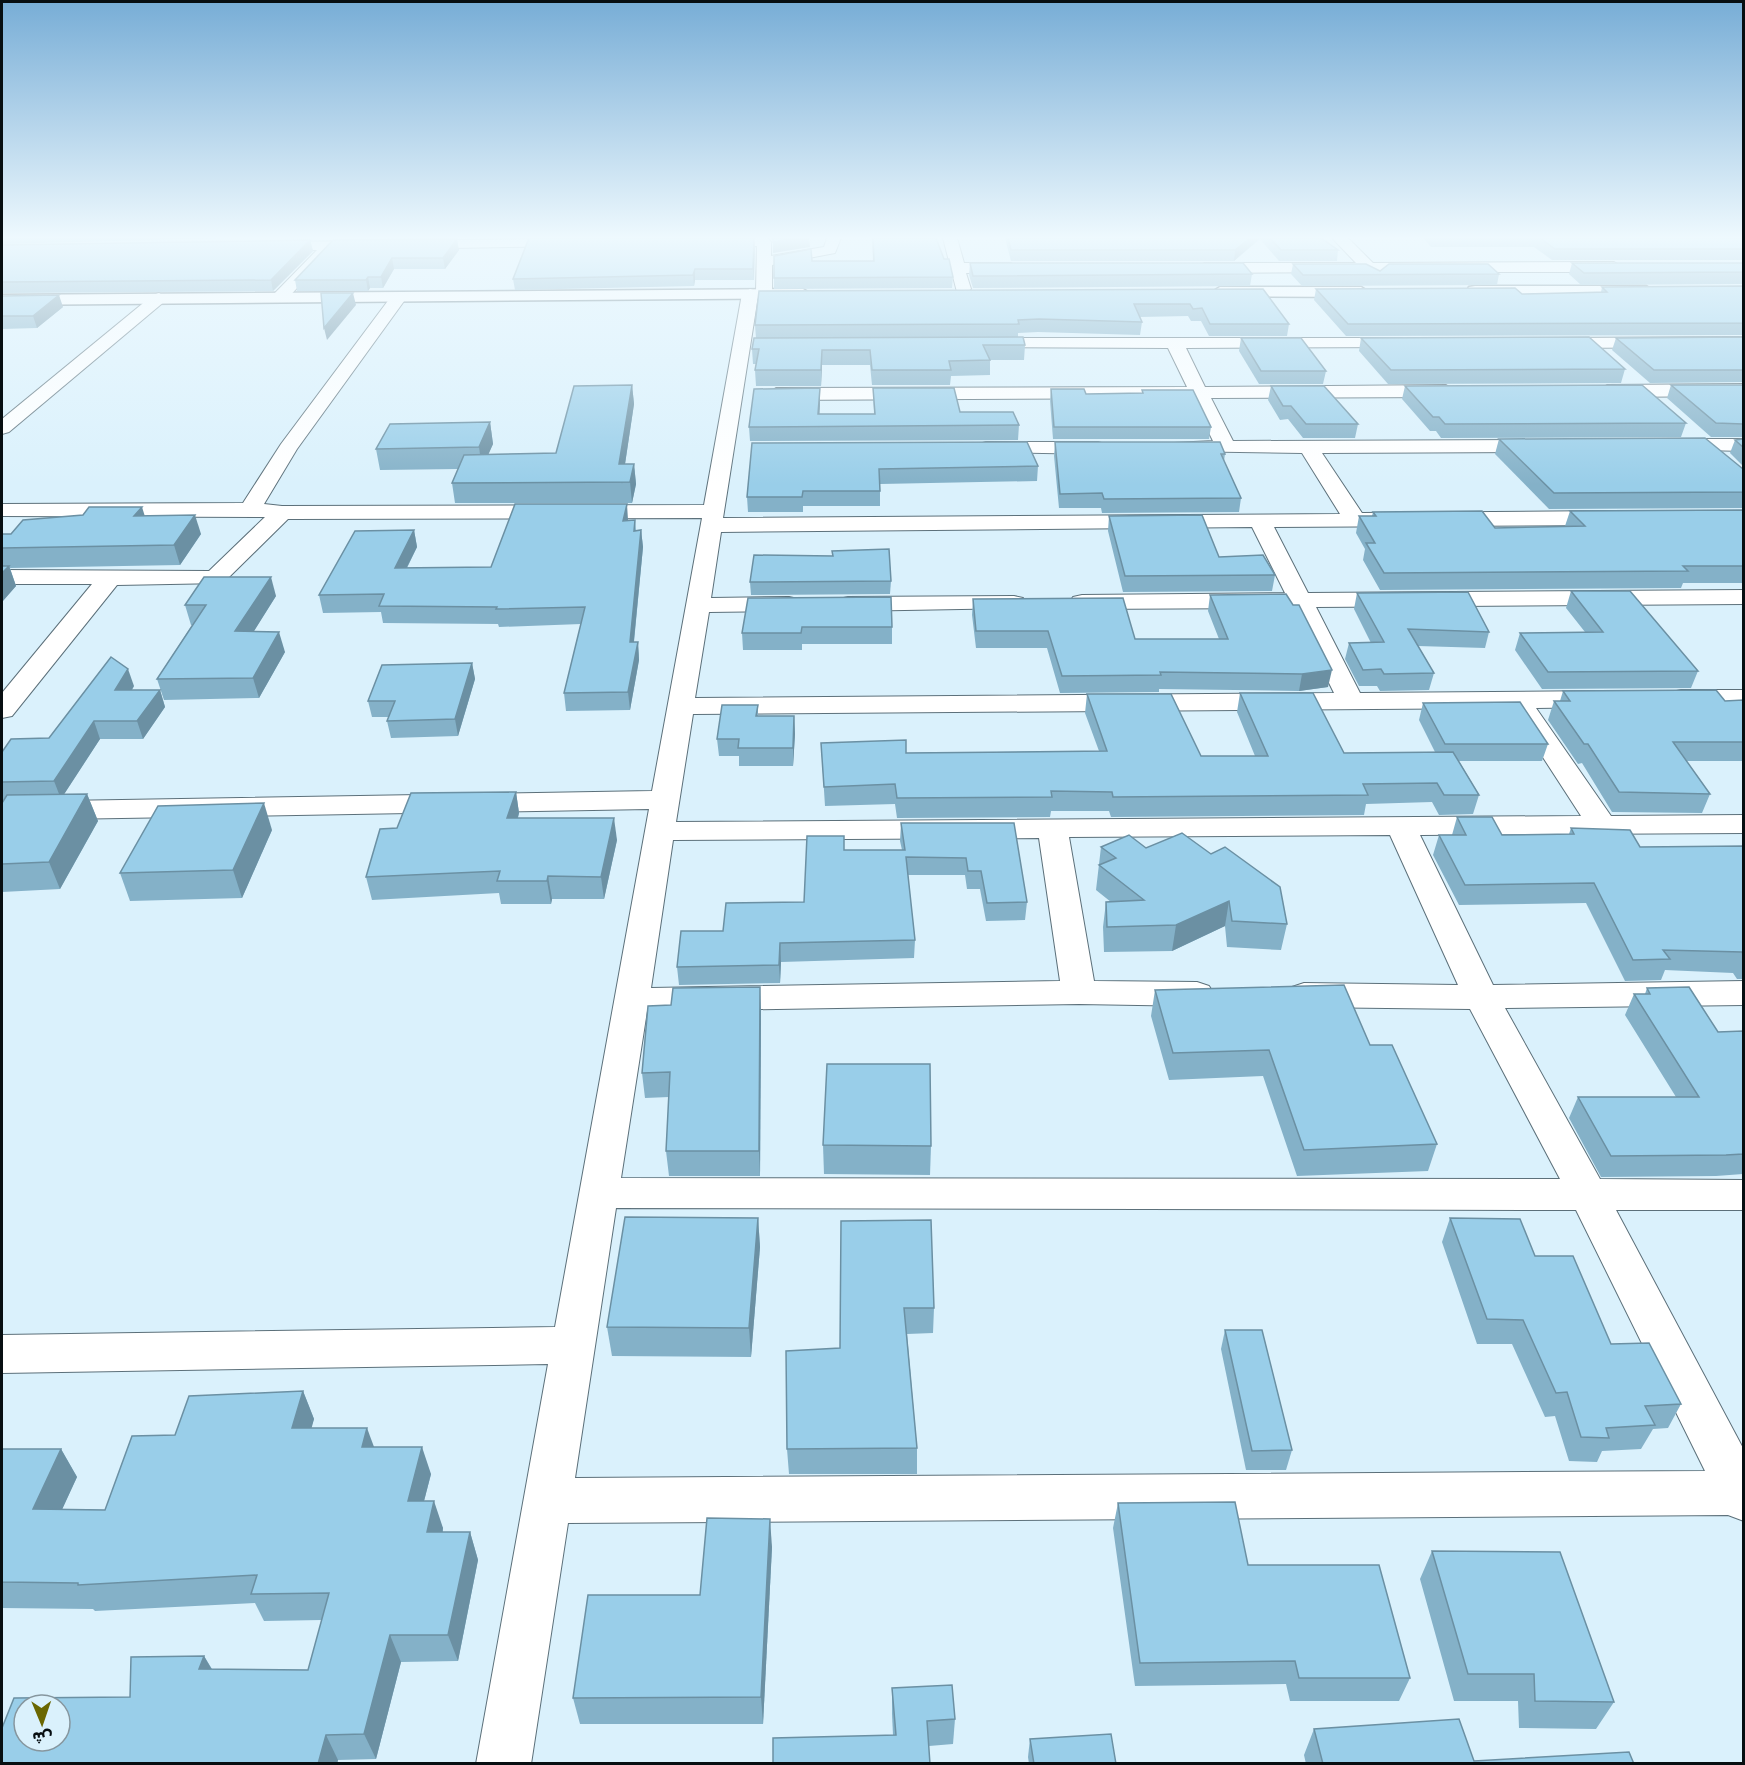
<svg xmlns="http://www.w3.org/2000/svg" width="1745" height="1765" font-family="Rubik,'Noto Sans Arabic',sans-serif">
<style>
.lines{fill:none;stroke-linecap:round;stroke-linejoin:round}
.minor-casing{stroke:#5c707a;stroke-width:2}
.tertiary-casing{stroke:#5c707a;stroke-width:3}
.minor{fill:#fff;fill-rule:evenodd}
.tertiary{fill:#fff;fill-rule:evenodd}
.wall{fill:#84b1c8}
.shaded-wall{fill:#6b90a3}
.building{fill:#99cee9;stroke:#6b90a3;stroke-width:1.5;fill-rule:evenodd}
</style>
<rect width="100%" height="100%" fill="#daf1fc"/>
<g class="lines">
<defs>
<g id="minor">
<path d="M767 238 771 242V256L824 247 827 238H841L835 253 772 265V294L764 299 758 296 723 518 1340 514 1302 453 1174 451 1171 447 1174 443 1213 441 1192 398 776 400 767 394 776 388 1187 387 1168 348 975 347 972 343 981 338H1402L1411 343 1408 347 1186 348 1205 387 1446 385 1455 391 1446 397 1211 398 1233 441 1539 440 1546 442 1549 446 1546 450 1539 452 1322 453 1362 513 1610 511 1618 513 1621 518 1618 523 1610 525 1274 527 1308 593 1744 590V604L1316 607 1360 693 1604 691 1613 693 1617 699 1613 705 1604 707 1536 708 1611 816 1744 815V833L1420 835 1493 985 1744 981V1005L1505 1008 1600 1179 1744 1180V1210H1616L1744 1450V1521L1728 1515 568 1523 531 1764H476L548 1364 2 1373V1335L555 1327 649 809 2 820V802L652 791 702 518 288 519 223 583 117 585 12 716 2 718V693L92 584H2V570L209 571 265 517 2 516V504L243 503 281 444 393 294 399 292 407 297 297 449 264 504 282 506 704 505 742 294 750 289 756 291 757 246 712 247 705 243 712 239ZM1252 527 1285 593 1082 595 1073 597 1070 602 1073 607 1082 609 1292 608 1334 693 695 698 709 612 789 611 798 609 801 604 798 599 789 597 711 598 721 532ZM1511 708 1581 816 676 822 693 714ZM1390 835 1458 985 1304 983 1292 987 1287 995 1292 1003 1304 1007 1470 1009 1560 1179 621 1178 647 1011 1079 1004 1197 1006 1209 1002 1214 994 1209 986 1197 982 1094 981 1069 837ZM1039 838 1060 981 651 988 673 840ZM616 1208 1576 1210 1705 1471 575 1478Z"/>
<path d="M943 238H957L964 263H1011L1019 268 1011 273H966L971 289 963 294 957 292Z"/>
<path d="M1332 238H1348L1373 263 1614 262 1622 267 1614 272H1383L1385 275 1382 278 1377 280 1365 272 1204 273 1196 268 1204 263H1356Z"/>
<path d="M569 239 574 240 576 243 574 246 332 250 286 300 280 302 272 297 274 294 317 250H268L261 246 268 242Z"/>
<path d="M159 293 167 298 165 301 9 432 2 434V419L153 295Z"/>
<path d="M1744 337V347L1554 348 1545 343 1554 338Z"/>
<path d="M1744 384V396L1607 397 1598 391 1607 385Z"/>
<path d="M1670 439H1744V451L1663 449 1660 445 1663 441Z"/>
<path d="M986 442H1098L1105 444 1108 448 1105 452 1098 454 979 452 976 448 979 444Z"/>
<path d="M1014 596 1023 598 1026 603 1023 608 848 611 839 609 836 604 839 599 848 597Z"/>
<path d="M1681 690H1744V706L1672 704 1668 698 1672 692Z"/>
</g>
<g id="tertiary">
<path d="M1475 286H1646L1654 291 1646 296 1469 295 1467 291 1469 287Z"/>
<path d="M1220 287H1361L1369 292 1361 297 1214 296 1212 292Z"/>
<path d="M803 289 811 294 809 298 2 305V295Z"/>
</g>
</defs>
<use href="#minor" class="minor-casing"/>
<use href="#tertiary" class="tertiary-casing"/>
<use href="#minor" class="minor"/>
<use href="#tertiary" class="tertiary"/>
</g>
<g class="wall">
<path d="M2 238H225L2 244V245L310 240 313 251 273 291 2 293Z"/>
<path d="M754 238V280H695L694 286 515 290 513 279Z"/>
<path d="M872 238H936L944 259 953 277 952 288 774 289V256L812 261H873Z"/>
<path d="M1005 238H1321L1338 250 1337 261H1279L1260 239 1234 261H1011Z"/>
<path d="M1423 238H1743V260H1552L1534 247H1431Z"/>
<path d="M333 240 459 250 445 269H394L383 288H370L368 291H297L295 280Z"/>
<path d="M970 263 1252 274 1250 286 973 288 969 275Z"/>
<path d="M1572 263H1743V284L1581 285 1569 274Z"/>
<path d="M1293 264 1380 271 1499 274 1497 285 1302 286 1291 274Z"/>
<path d="M1743 286V335L1346 336 1314 300 1316 289 1522 294 1601 292 1602 287Z"/>
<path d="M1263 289 1289 324 1287 336H1209L1201 321H1191L1188 316 1139 317 1142 322 1140 335 1038 332 1018 333V337L1025 345 1024 360H990V375L951 376 950 385H872L870 365H822L821 386H756L755 370 756 364H753L752 349 756 338 755 325Z"/>
<path d="M2 296 63 307 37 328 2 329Z"/>
<path d="M1743 337V382L1650 383 1612 350 1616 338Z"/>
<path d="M1241 338 1326 371 1323 384H1259L1239 351Z"/>
<path d="M1361 338 1625 369 1621 383 1388 384 1359 351Z"/>
<path d="M632 385 634 404 625 464H634L636 484 632 503H455L452 483 458 469 380 470 376 449 490 422 493 444 488 454 556 453Z"/>
<path d="M1671 385H1743V437H1711L1667 398Z"/>
<path d="M1271 386 1358 424 1355 438H1303L1288 419 1280 420 1268 400Z"/>
<path d="M1405 386 1686 423 1681 437 1441 438 1436 431H1430L1402 399Z"/>
<path d="M873 388 960 412 1019 425 1018 440 750 441 749 427 820 402 819 414H874Z"/>
<path d="M1051 389 1086 394 1142 393 1211 427 1209 439H1053L1050 401Z"/>
<path d="M1499 439 1743 469V508L1549 509 1495 454Z"/>
<path d="M1743 439V466L1730 453 1735 440Z"/>
<path d="M1055 442 1225 454 1224 461 1241 498 1239 512 1102 513 1101 508H1059L1054 456Z"/>
<path d="M752 443 1038 466 1037 481 880 484V506H803V512H748L747 497Z"/>
<path d="M1743 510V583H1683L1681 588 1380 590 1363 560 1365 549 1356 533 1359 516H1372L1373 512 1495 528 1565 526 1570 511Z"/>
<path d="M145 516 201 534 180 565 10 568 16 586 2 602V534H11Z"/>
<path d="M1109 516 1219 557 1275 575 1272 591 1123 592 1108 531Z"/>
<path d="M628 520H635L636 530H641L643 547 634 642H638L639 660 630 710 566 711 564 693 581 624 499 627 498 624 383 623 381 612 323 613 319 595 414 530 417 547 407 568 491 567Z"/>
<path d="M891 581 890 594 751 595 750 582Z"/>
<path d="M1571 591 1698 671 1691 688 1542 689 1515 650 1520 633 1585 632 1566 608Z"/>
<path d="M1357 593 1489 632 1485 648 1418 646 1434 673 1429 690 1380 691 1377 686H1359L1345 659 1349 643H1371L1354 609Z"/>
<path d="M1210 595 1328 687 1299 691 1159 689V692L1060 693 1047 648H976L972 615 973 599 1135 639H1219L1208 611Z"/>
<path d="M276 596 253 632 285 652 259 698 164 700 157 679 192 625H191L185 605Z"/>
<path d="M748 598 892 627V644H802V650H743L742 633Z"/>
<path d="M472 663 475 679 458 736 391 738 387 721 389 717H372L368 701Z"/>
<path d="M134 686 132 690H160L165 707 143 739H100L64 794H87L98 821 60 889 2 892V803L4 800H2V752L49 738Z"/>
<path d="M1563 691 1725 701 1743 700V761H1686L1710 794 1702 813 1612 812 1582 763 1578 764 1548 720 1554 701H1560Z"/>
<path d="M1240 693 1344 753 1435 752 1419 720 1423 703 1548 744 1542 761H1459L1479 795 1473 814 1439 815 1432 802 1366 804 1364 815 1111 817 1109 811H1051L1050 817 897 818 895 804 825 806 821 743 906 753 1099 751 1085 713 1087 694 1201 756H1255L1237 712Z"/>
<path d="M758 705V716H794L795 734 793 766H739V756H719L717 739Z"/>
<path d="M516 792 519 813 518 818 617 840 604 899H552L551 904H501L499 893 372 900 366 877 397 828Z"/>
<path d="M1457 817 1502 835 1569 834 1571 828 1640 847 1743 846V979H1737L1733 973 1665 970 1661 980 1625 981 1586 903 1459 905 1433 855 1439 835H1452Z"/>
<path d="M901 823H1014L1027 902 1025 920 986 921 980 889H967L965 875H908L915 940 914 958 781 962 780 983 679 985 677 967 723 931 804 902 844 850H902L900 841Z"/>
<path d="M272 830 242 898 130 901 120 873Z"/>
<path d="M1101 847 1146 848 1287 924 1281 950 1227 947 1225 926 1172 951 1104 952 1103 927 1106 902H1111L1096 890Z"/>
<path d="M1647 988 1718 1032 1743 1031V1174L1716 1176 1601 1177 1569 1118 1578 1097H1676L1625 1015 1634 994H1645Z"/>
<path d="M1155 990 1370 1045 1437 1144 1428 1171 1297 1176 1263 1076 1169 1080 1151 1016Z"/>
<path d="M671 1005 761 1011 760 1176H669L666 1151 669 1097 645 1098 642 1073Z"/>
<path d="M823 1145 931 1146 930 1175 824 1174Z"/>
<path d="M758 1218 760 1247 751 1357 612 1356 607 1327Z"/>
<path d="M1450 1218 1535 1256 1611 1344 1681 1404 1668 1428 1653 1429 1641 1449 1602 1451 1597 1462 1569 1461 1555 1416 1545 1417 1512 1344H1477L1442 1242Z"/>
<path d="M931 1220 934 1308 933 1333 907 1334 917 1448V1474H789L787 1449 840 1348Z"/>
<path d="M1225 1330 1292 1450 1286 1470H1246L1221 1349Z"/>
<path d="M303 1391 314 1419 311 1428 374 1447 431 1474 424 1501 443 1528V1532H470L478 1560 458 1661 401 1662 376 1759 338 1760 337 1764H2L130 1697 204 1656 212 1669 308 1670 322 1620 264 1621 255 1603 95 1611 93 1609 2 1608V1449H61L77 1477 62 1509 105 1510 175 1435Z"/>
<path d="M1118 1503 1248 1565 1410 1678 1399 1701H1290L1286 1684 1135 1686 1113 1528Z"/>
<path d="M772 1547 763 1724H580L573 1698 700 1595Z"/>
<path d="M1432 1551 1614 1702 1596 1729 1519 1728 1518 1701H1454L1420 1579Z"/>
<path d="M892 1688 955 1719 953 1744 929 1746 893 1735 892 1714Z"/>
<path d="M1314 1729 1474 1761 1634 1764H1306L1304 1755Z"/>
<path d="M1030 1739 1116 1764H1029L1028 1757Z"/>
</g>
<g class="shaded-wall">
<path d="M754 238 755 248 754 280 753 269Z"/>
<path d="M795 238H809L810 247 773 253V242Z"/>
<path d="M1250 238H1260L1234 261 1235 250Z"/>
<path d="M457 239 459 250 445 269 443 258Z"/>
<path d="M310 240 313 251 273 291 271 280Z"/>
<path d="M392 258 394 269 383 288 381 277Z"/>
<path d="M695 269V280L694 286 693 275Z"/>
<path d="M368 277 370 288 368 291 366 280Z"/>
<path d="M353 293 356 305 327 340 324 328Z"/>
<path d="M59 295 63 307 37 328 33 316Z"/>
<path d="M822 350V365L821 386V370Z"/>
<path d="M632 385 634 404 622 484 619 464Z"/>
<path d="M820 388V402L819 428 818 414Z"/>
<path d="M490 422 493 444 482 469 479 447Z"/>
<path d="M634 464 636 484 632 503 630 482Z"/>
<path d="M627 504 628 520 623 521Z"/>
<path d="M142 507 148 526 134 516Z"/>
<path d="M195 515 201 534 180 565 174 545Z"/>
<path d="M414 530 417 547 398 585 395 568Z"/>
<path d="M641 530 643 547 632 660 630 642Z"/>
<path d="M9 566 16 586 2 602V573Z"/>
<path d="M271 577 276 596 241 652 235 631Z"/>
<path d="M279 632 285 652 259 698 253 678Z"/>
<path d="M638 642 639 660 630 710 628 692Z"/>
<path d="M472 663 475 679 458 736 455 719Z"/>
<path d="M128 669 134 686 121 707 115 690Z"/>
<path d="M1332 670 1328 687 1299 691 1302 674Z"/>
<path d="M160 690 165 707 143 739 137 721Z"/>
<path d="M794 716 795 734 793 766V748Z"/>
<path d="M94 721 100 739 61 799 54 781Z"/>
<path d="M516 792 519 813 511 840 507 818Z"/>
<path d="M87 794 98 821 60 889 49 862Z"/>
<path d="M264 803 272 830 242 898 233 870Z"/>
<path d="M614 818 617 840 604 899 601 877Z"/>
<path d="M548 876 552 899 551 904 547 881Z"/>
<path d="M1229 901 1225 926 1172 951 1176 925Z"/>
<path d="M780 943 781 962 780 983 779 965Z"/>
<path d="M760 987 761 1011 760 1176 759 1151Z"/>
<path d="M758 1218 760 1247 751 1357 749 1328Z"/>
<path d="M303 1391 314 1419 304 1456 292 1428Z"/>
<path d="M367 1428 377 1455 362 1447Z"/>
<path d="M422 1447 431 1474 417 1528 408 1501Z"/>
<path d="M61 1449 77 1477 50 1536 33 1509Z"/>
<path d="M434 1501 443 1528 437 1559 427 1532Z"/>
<path d="M770 1519 772 1547 763 1724 761 1697Z"/>
<path d="M470 1532 478 1560 458 1661 448 1635Z"/>
<path d="M390 1635 401 1662 376 1759 364 1734Z"/>
<path d="M204 1656 219 1682 199 1669Z"/>
<path d="M326 1735 338 1760 337 1764H318Z"/>
</g>
<g class="building">
<path d="M529 238H754L753 269H695L693 275 513 279Z"/>
<path d="M773 238H795L773 242Z"/>
<path d="M873 238H936L944 259H949L953 277 774 278V256L811 249 812 261H874Z"/>
<path d="M1008 238H1250L1235 250H1011Z"/>
<path d="M1270 238H1321L1338 250H1281Z"/>
<path d="M1540 238H1743V249H1555Z"/>
<path d="M457 239 443 258H392L381 277H368L366 280H295L333 240Z"/>
<path d="M310 240 271 280 2 282V245Z"/>
<path d="M970 263H1243L1252 274 973 276Z"/>
<path d="M1572 263H1743V272L1584 273Z"/>
<path d="M1293 264H1366L1380 271 1389 264H1488L1499 274 1303 275Z"/>
<path d="M1743 286V323L1348 324 1316 289 1515 288 1522 294 1607 292 1602 287Z"/>
<path d="M1263 289 1289 324H1210L1202 308 1193 309 1190 304H1134L1142 322 1039 319 1018 320 1019 324 755 325 759 291Z"/>
<path d="M321 293H353L324 328Z"/>
<path d="M59 295 33 316H2V296Z"/>
<path d="M1023 337 1025 345H983L990 360 949 361 951 370H872L870 350H822L821 370H755L759 349H752L754 338Z"/>
<path d="M1589 337 1625 369 1391 370 1361 338Z"/>
<path d="M1743 337V370H1654L1616 338Z"/>
<path d="M1241 338H1301L1326 371H1261Z"/>
<path d="M632 385 619 464H634L630 482 452 483 464 455 556 453 574 386Z"/>
<path d="M1642 385 1686 423 1445 424 1439 417H1433L1405 386Z"/>
<path d="M1671 385H1743V424L1716 423Z"/>
<path d="M1271 386H1324L1358 424H1306L1291 406H1283Z"/>
<path d="M820 388 818 414H875L873 388H954L960 412H1013L1019 425 749 427 754 389Z"/>
<path d="M1051 389H1084L1086 394 1143 393 1142 390H1193L1211 427H1054Z"/>
<path d="M490 422 479 447 376 449 390 424Z"/>
<path d="M1705 438 1743 469V492L1554 493 1499 439Z"/>
<path d="M1743 439V447L1735 440Z"/>
<path d="M1027 442 1038 466 879 469 880 491H803L802 497H747L752 443Z"/>
<path d="M1055 442H1220L1225 454H1221L1241 498 1104 499 1102 493 1060 494Z"/>
<path d="M515 504H627L623 521 635 520 634 531 641 530 630 642H638L628 692 564 693 585 607 496 609 497 607 379 606 384 594 319 595 355 531 414 530 395 568 491 567Z"/>
<path d="M89 507H142L134 516 195 515 174 545 2 548V534H11L23 520 83 515Z"/>
<path d="M1743 510V566H1683L1688 571 1384 573 1366 543H1375L1359 516H1376L1373 512 1482 511 1495 528 1585 526 1570 511Z"/>
<path d="M1202 515 1219 557 1263 555 1275 575 1125 576 1109 516Z"/>
<path d="M889 549 891 581 750 582 754 555 833 556 832 551Z"/>
<path d="M2 566H9L2 573Z"/>
<path d="M204 577H271L235 631 279 632 253 678 157 679 206 605H185Z"/>
<path d="M1571 591H1630L1698 671 1548 672 1520 633 1603 632Z"/>
<path d="M1468 592 1489 632 1408 629 1434 673 1384 674 1381 669 1363 670 1349 643 1384 642 1357 593Z"/>
<path d="M1286 594 1293 605H1299L1332 670 1302 674 1160 672 1161 675 1062 676 1048 631H976L973 599 1123 598 1135 639H1228L1210 595Z"/>
<path d="M891 597 892 627H802L801 633H742L748 598Z"/>
<path d="M111 657 128 669 115 690H160L137 721H94L54 781 2 782V752L11 739 49 738Z"/>
<path d="M472 663 455 719 387 721 395 701H368L382 665Z"/>
<path d="M1716 690 1725 701 1743 700V742H1673L1710 794 1619 792 1588 744H1584L1554 701H1570L1563 691Z"/>
<path d="M1240 693H1313L1344 753 1453 752 1479 795H1444L1437 783 1363 784 1368 795 1113 797 1112 792 1051 791 1052 797 897 798 895 784 824 787 821 743 906 740V753L1107 751 1087 694H1171L1201 756H1268Z"/>
<path d="M1520 702 1548 744H1445L1423 703Z"/>
<path d="M722 705H758L756 716H794L793 748H738L739 739H717Z"/>
<path d="M516 792 507 818H614L601 877 548 876 547 881H497L500 871 366 877 380 829 397 828 411 793Z"/>
<path d="M87 794 49 862 2 864V803L7 795Z"/>
<path d="M264 803 233 870 120 873 158 806Z"/>
<path d="M1457 817H1492L1502 835 1574 834 1571 828 1630 830 1640 847 1743 846V954L1742 952 1663 950 1670 959 1633 960 1594 883 1465 885 1439 835H1466Z"/>
<path d="M901 823H1014L1027 902 987 903 981 871H968L966 858 906 857 915 940 780 943 779 965 677 967 681 931H723L726 903 804 902 807 836H844V850H905Z"/>
<path d="M1182 833 1211 854 1225 847 1280 887 1287 924 1232 921 1229 901 1176 925 1107 927 1106 902 1144 900 1099 865 1116 858 1101 847 1129 835 1146 848Z"/>
<path d="M1344 985 1370 1045H1392L1437 1144 1304 1150 1269 1050 1173 1053 1155 990Z"/>
<path d="M760 987 759 1151H666L670 1072 642 1073 648 1006 671 1005 673 988Z"/>
<path d="M1689 987 1718 1032 1743 1031V1154L1726 1155 1611 1156 1578 1097H1699L1634 994H1650L1647 988Z"/>
<path d="M827 1064H930L931 1146 823 1145Z"/>
<path d="M625 1217 758 1218 749 1328 607 1327Z"/>
<path d="M1450 1218 1520 1219 1535 1256H1573L1611 1344 1649 1343 1681 1404 1645 1406 1655 1425 1606 1428 1609 1438 1581 1437 1567 1392 1556 1393 1523 1320 1487 1319Z"/>
<path d="M931 1220 934 1308H904L917 1448 787 1449 786 1351 840 1348 841 1221Z"/>
<path d="M1225 1330H1262L1292 1450 1252 1451Z"/>
<path d="M303 1391 292 1428H367L362 1447H422L408 1501H434L427 1532H470L448 1635H390L364 1734 326 1735 318 1764H2V1728L14 1698 130 1697 131 1657 204 1656 199 1669 308 1670 329 1593 251 1594 257 1575 78 1585V1583L2 1582V1449H61L33 1509 105 1510 132 1436 175 1435 189 1396ZM24 1705H60V1741H24Z"/>
<path d="M1235 1502 1248 1565H1379L1410 1678H1299L1295 1661 1140 1663 1118 1503Z"/>
<path d="M707 1518 770 1519 761 1697 573 1698 588 1595H700Z"/>
<path d="M1432 1551 1560 1552 1614 1702 1535 1701 1534 1674H1468Z"/>
<path d="M952 1685 955 1719 927 1721 930 1764H773V1738L896 1735 892 1688Z"/>
<path d="M1459 1719 1474 1761 1629 1752 1634 1764H1323L1314 1729Z"/>
<path d="M1111 1734 1116 1764H1034L1030 1739Z"/>
</g>
<linearGradient id="sky" x2="0" y2="1"><stop stop-color="#77add6"/><stop offset="0.49" stop-color="#eef9fe"/><stop offset="1" stop-color="#eef9fe" stop-opacity="0"/></linearGradient>
<rect width="1745" height="485" fill="url(#sky)"/>
<rect width="1745" height="1765" fill="none" stroke="#070e11" stroke-width="6"/>
<g transform="translate(42 1723) rotate(178)"><circle r="28" fill="#daf1fc" stroke="#86969e" stroke-width="1.5"/>
<path d="M0-4.5L10 22L0 15L-10 22Z" fill="#6a6701"/>
<text y="-9" font-size="16" font-weight="bold" text-anchor="middle" fill="#070e11">ش</text>
</g>
</svg>
